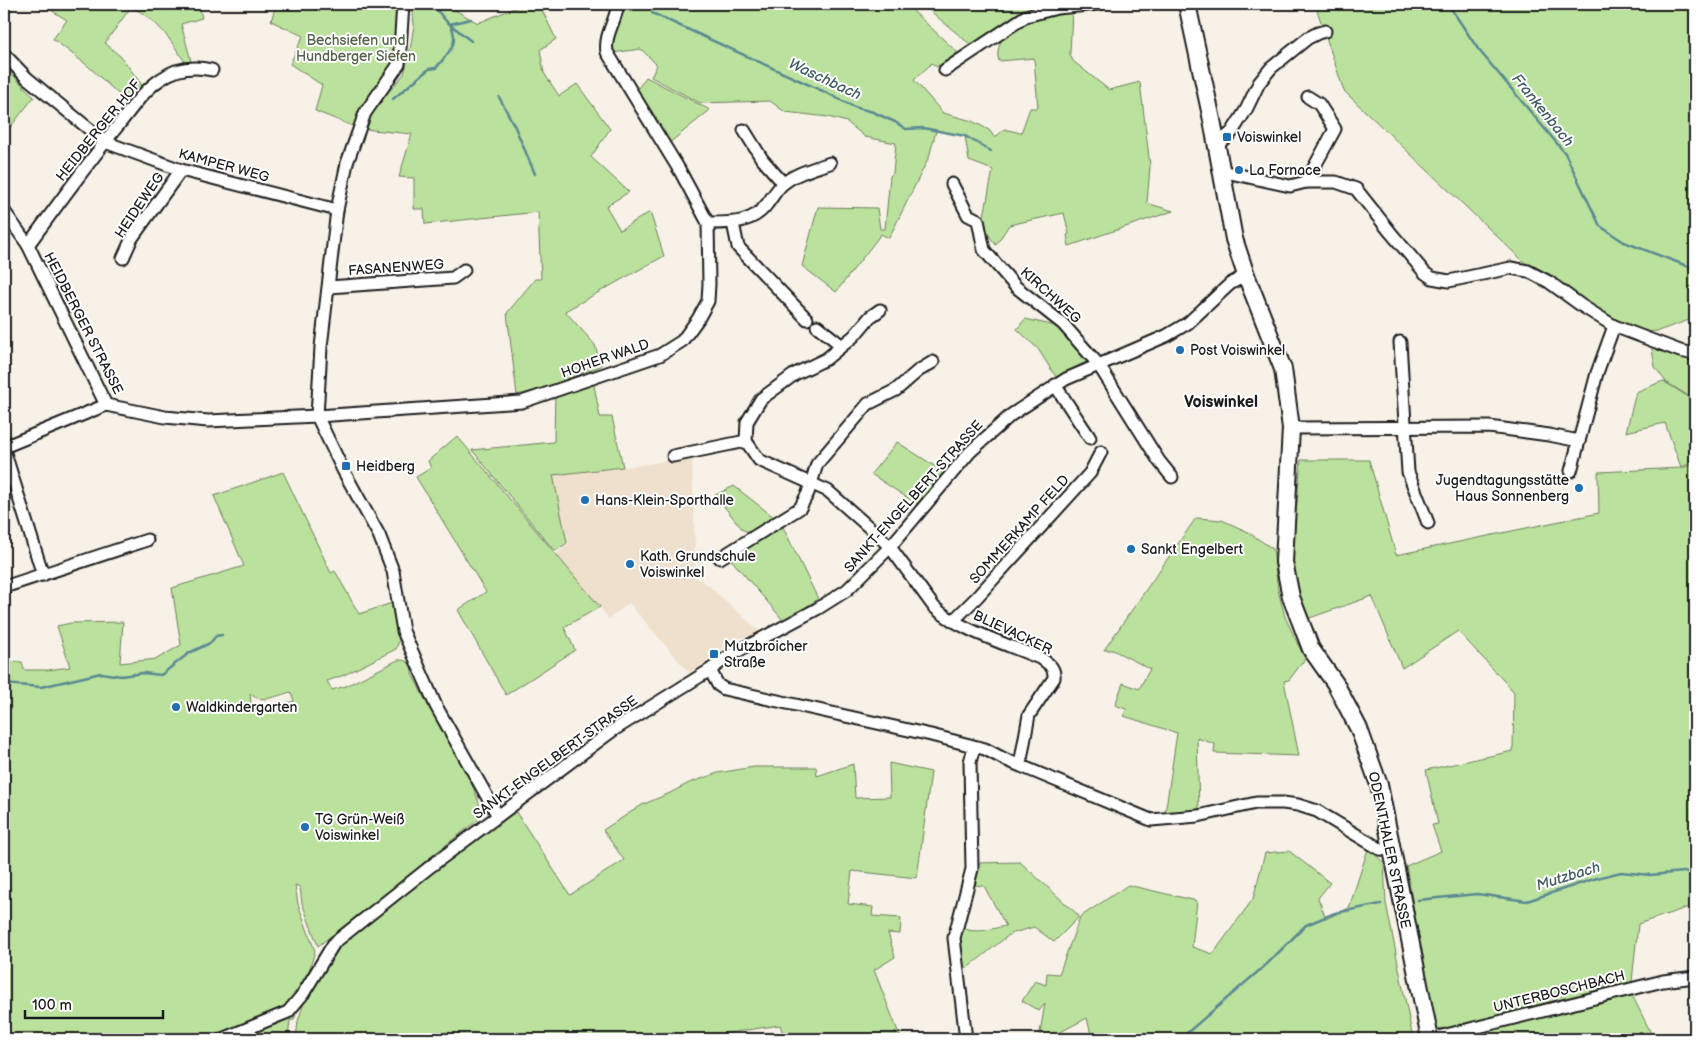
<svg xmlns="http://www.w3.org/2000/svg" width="1699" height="1043" font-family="'Balsamiq Sans',sans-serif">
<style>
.built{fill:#eee0cc}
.green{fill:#bbe29d;stroke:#6c7f5c;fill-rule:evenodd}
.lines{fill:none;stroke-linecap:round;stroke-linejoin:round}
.stream{stroke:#5a8992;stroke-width:2.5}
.minor-casing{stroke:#1c1c1c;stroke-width:15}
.secondary-casing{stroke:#1c1c1c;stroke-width:20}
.minor{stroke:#fff;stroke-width:11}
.secondary{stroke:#fff;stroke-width:16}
.poi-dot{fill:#1f6fb2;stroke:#fff;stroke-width:2}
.labels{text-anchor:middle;stroke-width:4;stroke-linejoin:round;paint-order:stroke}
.park-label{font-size:14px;fill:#546149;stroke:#fff}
.street-label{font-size:14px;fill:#1c1c1c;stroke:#fff}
.poi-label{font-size:14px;fill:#1c1c1c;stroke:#fff;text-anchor:start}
.water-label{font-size:15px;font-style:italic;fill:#405c61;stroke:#fff}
.quarter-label{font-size:16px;font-weight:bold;fill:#1c1c1c;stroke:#fff}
</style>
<rect width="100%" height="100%" fill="#f7f1e8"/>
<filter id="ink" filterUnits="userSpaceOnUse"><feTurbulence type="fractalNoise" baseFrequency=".02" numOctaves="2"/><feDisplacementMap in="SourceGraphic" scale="10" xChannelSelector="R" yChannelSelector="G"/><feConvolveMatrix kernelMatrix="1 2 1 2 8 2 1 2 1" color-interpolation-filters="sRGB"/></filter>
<g filter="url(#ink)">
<path class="built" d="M692,457l4,121 12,7 52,47 -8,4 -13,2 -30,19 -5,9 -13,9 -62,-72 -20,16 -53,-65 13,-10 -3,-2 -13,-67 74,-8z"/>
<g class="green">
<path d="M41,4h157l4,14 -21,6 10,37 -6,1c-16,-24 -27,-42 -54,-55l-26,36 16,14 21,28 -15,17 -39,-36 -35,-27 14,-19z"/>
<path d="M263,4h140l-1,45 -47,78 -40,-16 7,-26 -32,-21 13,-28 -32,-15 4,-13z"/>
<path d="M412,4h32l34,19 46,-19h23l-6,4 15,31 -16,11 4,23 15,23 18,-12 33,45 -19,28 38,35 -23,14 14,24 30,-18 14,44 -99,55 30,34 6,21 -63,24 -21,5 -10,-82 28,-34h6l-3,-67 -113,12 -1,-15h-10v-31l-15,-1 13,-43 -49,-5 8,-16 33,-39 6,-24 4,-25z"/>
<path d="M622,4h294l-4,6 47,44 -23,13 -4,-4 -18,17 29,33 29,8 17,9 6,8 9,-9 17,4 9,-25h8l-4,-50 -35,3c-5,-13 7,-33 20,-38 16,-7 36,-9 53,-14l-2,45 3,7 36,29 31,-8 10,84 -3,37 26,8 -104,35 -2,-11 2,-1 -5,-21 -55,12 -13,20 -14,-19 11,-56 -24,-9 -4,-25 -29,-5 -7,26 -40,81 -8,-4 -45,58 -34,-26 16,-59 59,1 3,21h5l5,-53 3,-3 3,-30 -31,-6 -18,-15 -19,-5 -43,-5 -15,-11 -70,2 -49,-26 6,-12 -16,-16 -29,4 -1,-17z"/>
<path d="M922,4h153l-20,3 -83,39z"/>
<path d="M1315,4h380v314l-37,13 -14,1 -28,-13 -68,-38 -24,-19 -180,-171z"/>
<path d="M4,61l2,2v5l28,29 -30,38z"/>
<path d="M646,77l64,33 -42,34 -32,-53z"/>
<path d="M1025,319l40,9 23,33 -32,16 -18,-28 -21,-20z"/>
<path d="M1651,343l44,14v43l-29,-18 -11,-15z"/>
<path d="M593,380l7,37h12l11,50 -70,8 14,68 -10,7 -4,-1 -81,-99 82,-8 1,-49z"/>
<path d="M1663,381l32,20v61l-14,5 -16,-44 -39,9 10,-40z"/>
<path d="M457,436l143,171 -36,20 11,23 -69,45 -48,-85 28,-18 -70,-115 15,-9 -3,-7z"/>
<path d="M897,442l47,30 -27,32 -46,-30z"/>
<path d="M1301,460h68l27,95 203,-42 -1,-41 84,-4 13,-4v441l-57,19 -7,67 -199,45 -8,-69 -18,-101 35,-15 -9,-26 6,-1 -12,-54 87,-19 1,-59 -56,-61 -56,37 -30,-72 -68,24 -11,-56 1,-32z"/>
<path d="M283,472l48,101 4,-2 24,43 33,-11 7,38 -3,8 -52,26 -17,6 5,9 14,-4 52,-26c10,-1 15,5 14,14l19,37 4,1c9,16 48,88 46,102 -1,4 -4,6 -7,9l-46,36 -22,19 -88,68 -16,-43 -2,-16 -5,-2 3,19 17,47 -21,69h-4l-2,19h-284v-378l18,1 2,8h24l22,-3 -13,-41 14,-3 52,-1 -3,41 37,-4 24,-14 -9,-57 72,-22 -30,-70zM291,692l3,9 -42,12 -2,-20c10,12 28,2 41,-1z"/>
<path d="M734,486l41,32 -25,14 -7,-2 -28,-35z"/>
<path d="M1196,518l26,2 24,11 27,18 5,41 7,27 20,42 -16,21 -5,1 15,75 -85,-3 1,-9 -18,-6 2,74 -34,2 12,-81 -53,-17 2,-7 -11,-4 8,-22 16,6 11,-20 -37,-19h-9z"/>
<path d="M781,523l37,76 -12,8 1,2 -24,11 -55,-64z"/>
<path d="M889,763l42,9 -14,106 -65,-7 -4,33 25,3 -1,9 29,2 -1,16 -12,-1 7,24 -21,13 27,69h-116l-5,-14 -78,12 -30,2h-376l2,-18 20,-61 196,-151 56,86 54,-35 -21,-30 39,-25 28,-12 19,-10 29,-10 36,-6h62l1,9 36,-12 2,34 35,-1z"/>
<path d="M1370,850l14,13 2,40 27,136h-321l-5,-21 -40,21h-8l6,-36 -6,8 -17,-10 13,-20 11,4 1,-12 12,1 21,-57 48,-32 69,16 -5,46 21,7 40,-55 12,-46 24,-2 41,32 -12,15 8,21 23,-11 18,-56z"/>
<path d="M1020,862l58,53v3l-24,24 -20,-15 -24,7 -40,32 -7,3 -5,-29 4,-14c9,10 32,2 44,0l-22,-40 -9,-1 1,-22z"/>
<path d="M1631,993l23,46h-202z"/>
</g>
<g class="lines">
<g class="stream">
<path d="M432,4l14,17 25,20"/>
<path d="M1448,4l30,45 87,104 35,73 24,16 71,27"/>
<path d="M652,13l175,80 27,14 19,5 22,10 11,7 17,-1 42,8 26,15"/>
<path d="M450,24l21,-5"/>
<path d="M499,97l16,30 20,47"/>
<path d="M393,99l36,-30 7,-1c12,-15 25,-25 14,-44"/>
<path d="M4,684l37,3 60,-14 20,3 22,-3 18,2 28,-22 21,-10 6,-7 6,-1"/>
<path d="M1418,900l59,-6 50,7 70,-23 24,-6 29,3 45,-4"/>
<path d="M1180,1039l88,-76 38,-38 29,-12 46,-9"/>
</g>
<defs>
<g id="minor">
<path d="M403,4l-4,60 -34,49 -18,50 -10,47 -16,137 -4,69 26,54 36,65 14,36 10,60 33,75 62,110"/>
<path d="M4,54l23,24 78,64 76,28 156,40"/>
<path d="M945,70l81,-54 31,-8 42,-4"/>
<path d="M744,130l18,29 21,24"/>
<path d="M1217,145l15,-13 14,-22 13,-27 12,-15 37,-30 10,-5 7,-2"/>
<path d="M1221,171l69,15 16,-4h30l20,7 35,44 34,40 7,5 17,3 62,-13 17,3 21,11 33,24 32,20 66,25 15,3"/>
<path d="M1306,182l29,-53 -16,-25 -11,-7"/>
<path d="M952,184l16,31 10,5 6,30 32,37 47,37 35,40 61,97 13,16"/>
<path d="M4,211l24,34 78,160"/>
<path d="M708,223c22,0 45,1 59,-19 5,-6 10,-16 17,-21 12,-10 31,-15 46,-20"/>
<path d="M733,223l5,24 69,72"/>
<path d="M28,245c30,-41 60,-82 92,-122 12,-15 24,-33 41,-44 15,-11 33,-13 51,-9"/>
<path d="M123,258l9,-20 49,-68"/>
<path d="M329,287l124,-9 11,-8"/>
<path d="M880,310l-10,7 -16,19 -28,23 -31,15 -34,25 -14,23 -1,19 13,19 69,31 52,46 10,10 44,60c25,23 76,38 108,52 7,5 13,9 12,19l-25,37 -9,50"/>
<path d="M817,326l24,19"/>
<path d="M1400,342l8,130 20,51"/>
<path d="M1055,385l35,53"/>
<path d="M106,405l59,12 43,4 109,-5 205,-14 138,-47 22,-14 16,-22 10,-18 1,-17 -1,-61 -28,-52 -73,-119c-3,-17 9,-31 11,-48"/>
<path d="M1291,428l198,-1 60,8 30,6 -8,30"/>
<path d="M1579,441l18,-68 17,-47"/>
<path d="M4,447l102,-42"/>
<path d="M4,450l39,125"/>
<path d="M673,456l73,-15"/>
<path d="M720,558l80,-50 8,-15 9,-29 51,-60 28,-14 22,-19 15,-9"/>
<path d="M4,587l143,-47"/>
<path d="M953,621l24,-24 113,-124 11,-21"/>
<path d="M710,670l8,15 6,4 207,46 54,14 19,10 147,61 47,-4 58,-13h27l15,2 19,6 63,38 12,1"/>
<path d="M222,1039l66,-27 15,-18 31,-51 97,-77 181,-135 98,-61 19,-14 88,-47 30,-19 43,-43 80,-95 41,-37 55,-36 100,-43 22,-13 42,-39 16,-9"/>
<path d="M966,1039l-12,-101 18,-69 -2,-107 4,-15"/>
<path d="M1430,1039l233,-58 32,-4"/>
</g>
<path id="secondary" d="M1187,4l25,116 22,119 12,36 37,94 8,59 -7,134 7,35 20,52 24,34 24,46 20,56 51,254"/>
</defs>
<use href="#minor" class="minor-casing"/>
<use href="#secondary" class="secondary-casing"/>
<use href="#minor" class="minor"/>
<use href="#secondary" class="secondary"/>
</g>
</g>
<g class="poi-dot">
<rect x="1222" y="132" width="10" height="10" rx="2.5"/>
<circle cx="1239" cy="170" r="5"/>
<circle cx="1180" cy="350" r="5"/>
<rect x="341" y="461" width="10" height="10" rx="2.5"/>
<circle cx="1579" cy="488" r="5"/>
<circle cx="585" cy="500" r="5"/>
<circle cx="1131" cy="549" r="5"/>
<circle cx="630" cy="564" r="5"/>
<rect x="709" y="649" width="10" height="10" rx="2.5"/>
<circle cx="176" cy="707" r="5"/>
<circle cx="305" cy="827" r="5"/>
</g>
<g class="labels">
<g class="park-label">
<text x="356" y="45">Bechsiefen und<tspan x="356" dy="16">Hundberger Siefen</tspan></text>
</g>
<g class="street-label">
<text transform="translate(98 130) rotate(-51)" y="5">HEIDBERGER HOF</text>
<text transform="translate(224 165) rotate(15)" y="5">KAMPER WEG</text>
<text transform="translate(139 205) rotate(-56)" y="5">HEIDEWEG</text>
<text transform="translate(396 267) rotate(-4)" y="5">FASANENWEG</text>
<text transform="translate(1051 295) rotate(42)" y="5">KIRCHWEG</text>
<text transform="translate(84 323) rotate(63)" y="5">HEIDBERGER STRASSE</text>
<text transform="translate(605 358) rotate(-19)" y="5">HOHER WALD</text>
<text transform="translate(913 496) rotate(-48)" y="5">SANKT-ENGELBERT-STRASSE</text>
<text transform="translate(1019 529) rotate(-48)" y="5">SOMMERKAMP FELD</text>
<text transform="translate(1013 632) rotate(25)" y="5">BLIEVACKER</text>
<text transform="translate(555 757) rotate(-36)" y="5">SANKT-ENGELBERT-STRASSE</text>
<text transform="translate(1390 850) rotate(78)" y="5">ODENTHALER STRASSE</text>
<text transform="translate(1559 991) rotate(-14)" y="5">UNTERBOSCHBACH</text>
</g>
<g class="poi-label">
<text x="1237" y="142">Voiswinkel</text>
<text x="1249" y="175">La Fornace</text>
<text x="1190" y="355">Post Voiswinkel</text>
<text x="356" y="471">Heidberg</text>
<text x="1569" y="485" text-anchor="end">Jugendtagungsstätte<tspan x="1569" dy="16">Haus Sonnenberg</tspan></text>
<text x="595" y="505">Hans-Klein-Sporthalle</text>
<text x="1141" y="554">Sankt Engelbert</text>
<text x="640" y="561">Kath. Grundschule<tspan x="640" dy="16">Voiswinkel</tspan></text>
<text x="724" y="651">Mutzbroicher<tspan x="724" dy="16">Straße</tspan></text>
<text x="186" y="712">Waldkindergarten</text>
<text x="315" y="824">TG Grün-Weiß<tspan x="315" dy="16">Voiswinkel</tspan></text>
</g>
<g class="water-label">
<text transform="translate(825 79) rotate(25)" y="5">Waschbach</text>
<text transform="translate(1543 110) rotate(51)" y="5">Frankenbach</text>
<text transform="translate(1568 876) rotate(-17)" y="5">Mutzbach</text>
</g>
<g class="quarter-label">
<text x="1221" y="407">Voiswinkel</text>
</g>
</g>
<rect width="1699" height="1043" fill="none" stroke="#fff" stroke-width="20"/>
<rect x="10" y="10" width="1679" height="1023" fill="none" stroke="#1c1c1c" stroke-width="2" filter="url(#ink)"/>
<path d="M25 1010v8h138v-8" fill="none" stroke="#1c1c1c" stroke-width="2.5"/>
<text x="32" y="1010" font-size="15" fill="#1c1c1c" stroke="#ffffff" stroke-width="4" paint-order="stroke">100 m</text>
</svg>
